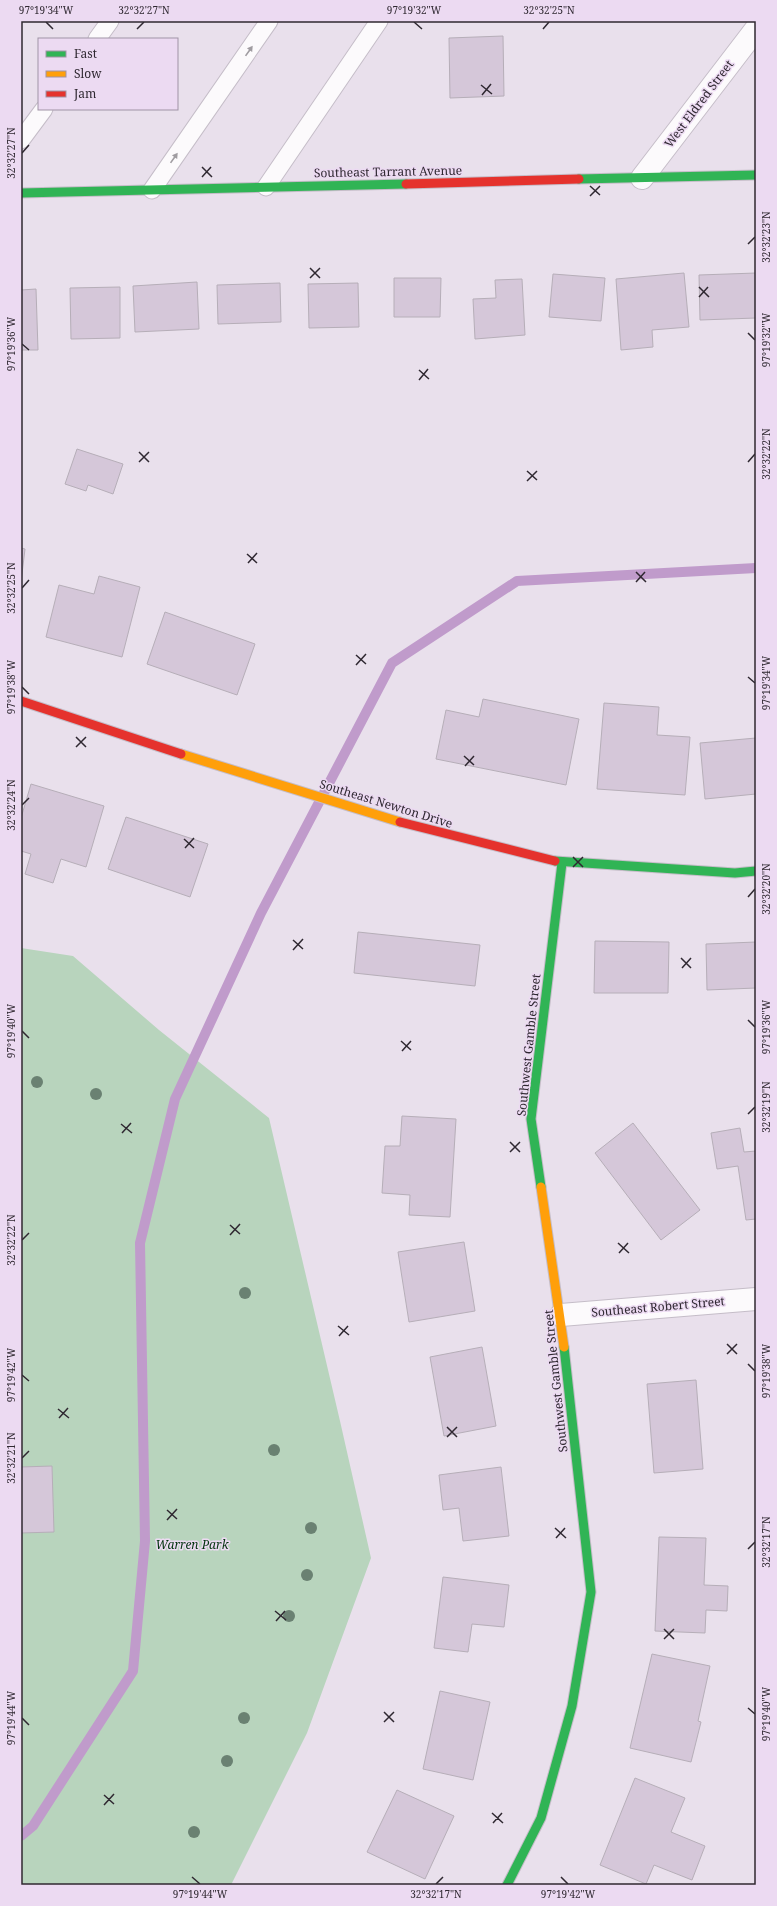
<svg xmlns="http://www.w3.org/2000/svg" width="777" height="1906" font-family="'Noto Serif',serif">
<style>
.green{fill:#b8d4bd}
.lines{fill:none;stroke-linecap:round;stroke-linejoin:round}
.stream{stroke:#c09bcb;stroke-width:10}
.building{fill:#d5c7d9;stroke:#b6aeb8}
.lane-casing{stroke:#c5bdc8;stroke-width:19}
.street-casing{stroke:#c5bdc8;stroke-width:24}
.fast-casing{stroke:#c5bdc8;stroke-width:11}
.slow-casing{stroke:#c5bdc8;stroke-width:11}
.jam-casing{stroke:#c5bdc8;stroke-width:11}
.lane{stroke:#fcfafc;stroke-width:17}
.street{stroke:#fcfafc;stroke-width:22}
.fast{stroke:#30b455;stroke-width:9}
.slow{stroke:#ff9f0a;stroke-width:9}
.jam{stroke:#e5322d;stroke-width:9}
.tree{fill:#6a8172}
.oneway{fill:#a09ca1}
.ticks{fill:none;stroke:#2f2831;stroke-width:1.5}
.labels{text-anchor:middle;stroke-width:3;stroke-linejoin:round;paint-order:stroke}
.street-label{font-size:12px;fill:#2f2831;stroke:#ecdaf2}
.park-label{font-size:12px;font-style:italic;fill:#02340e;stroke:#ecdaf2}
.neatline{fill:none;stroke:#2f2831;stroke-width:1.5}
.ticks-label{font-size:10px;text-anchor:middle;fill:#2f2831}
</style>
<rect width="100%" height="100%" fill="#e9e0ec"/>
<path class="green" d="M21,948l52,8 86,74 110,88 71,303 31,137 -64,175 -76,152h-210z"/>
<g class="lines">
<path class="stream" d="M21,1836l12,-10 100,-155 12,-130 -5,-298 35,-144 86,-186 131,-250 125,-82 239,-13"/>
</g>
<g class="building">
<path d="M503,36l1,60 -54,2 -1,-60z"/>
<path d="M684,273l5,54 -37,3 1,17 -32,3 -5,-71z"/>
<path d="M756,273v45l-56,2 -1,-45z"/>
<path d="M553,274l52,4 -4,43 -52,-4z"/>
<path d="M394,278h47l-1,39h-46z"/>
<path d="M522,279l3,56 -50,4 -2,-40 23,-1 -1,-18z"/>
<path d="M197,282l2,47 -64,3 -2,-46z"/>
<path d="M280,283l1,39 -63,2 -1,-39z"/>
<path d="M358,283l1,44 -50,1 -1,-44z"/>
<path d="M120,287v51l-49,1 -1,-51z"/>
<path d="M36,289l2,61h-17v-60z"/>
<path d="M77,449l46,15 -10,30 -25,-9 -2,6 -21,-7z"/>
<path d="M21,548l4,1 -4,33z"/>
<path d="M99,576l41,11 -18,70 -76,-20 13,-52 35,9z"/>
<path d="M165,612l90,32 -18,51 -90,-31z"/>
<path d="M483,699l96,20 -13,66 -130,-26 10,-49 33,7z"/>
<path d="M604,703l55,4 -2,28 33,2 -5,58 -88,-6z"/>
<path d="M756,738v56l-51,5 -5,-56z"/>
<path d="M31,784l73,22 -18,61 -25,-8 -8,24 -28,-9 6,-20 -10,-3v-33z"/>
<path d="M126,817l82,27 -18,53 -82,-28z"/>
<path d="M358,932l122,13 -5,41 -121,-13z"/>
<path d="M595,941l74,1 -1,51h-74z"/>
<path d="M756,942v46l-49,2 -1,-46z"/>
<path d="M402,1116l54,3 -6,98 -41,-2 1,-20 -28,-2 3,-47h15z"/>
<path d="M633,1123l67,87 -39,30 -66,-87z"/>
<path d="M740,1128l4,24 12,-1v68l-10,1 -8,-54 -21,3 -6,-36z"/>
<path d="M464,1242l11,69 -66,11 -11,-70z"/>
<path d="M482,1347l14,79 -52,10 -14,-79z"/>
<path d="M696,1380l7,89 -49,4 -7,-89z"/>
<path d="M52,1466l2,66 -33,1v-66z"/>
<path d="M501,1467l8,69 -46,5 -4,-33 -16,2 -4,-35z"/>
<path d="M659,1537l47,1 -2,47 24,1 -1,25 -21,-1 -1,23 -50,-2z"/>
<path d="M443,1577l66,8 -5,42 -32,-3 -4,28 -34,-4z"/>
<path d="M652,1654l58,12 -12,55 3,1 -10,40 -61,-14z"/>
<path d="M440,1691l50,11 -17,78 -50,-11z"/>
<path d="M635,1778l50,20 -14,34 34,14 -13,34 -38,-15 -8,19 -46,-19z"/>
<path d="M397,1790l57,26 -29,63 -58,-27z"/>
</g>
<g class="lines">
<defs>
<g id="lane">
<path d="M97,39l13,-18"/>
<path d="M21,140l23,-31"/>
<path d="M266,187l113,-166"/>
<path d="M152,190l117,-169"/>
</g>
<g id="street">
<path d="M642,178l114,-149"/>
<path d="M561,1315l195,-16"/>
</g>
<g id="fast">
<path d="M579,179l177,-4"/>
<path d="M21,193l385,-9"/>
<path d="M555,861l180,12 21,-2"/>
<path d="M541,1187l-10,-68 31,-256"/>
<path d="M507,1885l34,-67 31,-112 19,-114 -27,-245"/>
</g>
<g id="slow">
<path d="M181,754l219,68"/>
<path d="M541,1187l23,160"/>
</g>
<g id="jam">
<path d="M406,184l173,-5"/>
<path d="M21,701l160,53"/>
<path d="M400,822l155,39"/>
</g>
</defs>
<use href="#lane" class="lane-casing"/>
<use href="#street" class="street-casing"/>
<use href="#fast" class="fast-casing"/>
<use href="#slow" class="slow-casing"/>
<use href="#jam" class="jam-casing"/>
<use href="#lane" class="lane"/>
<use href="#street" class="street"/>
<use href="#fast" class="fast"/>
<use href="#slow" class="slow"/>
<use href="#jam" class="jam"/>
</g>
<g class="tree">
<circle cx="37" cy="1082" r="6"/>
<circle cx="96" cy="1094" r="6"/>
<circle cx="245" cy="1293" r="6"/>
<circle cx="274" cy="1450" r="6"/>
<circle cx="311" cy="1528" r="6"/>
<circle cx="307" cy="1575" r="6"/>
<circle cx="289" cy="1616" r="6"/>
<circle cx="244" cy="1718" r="6"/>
<circle cx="227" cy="1761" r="6"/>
<circle cx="194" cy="1832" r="6"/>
</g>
<defs><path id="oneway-solid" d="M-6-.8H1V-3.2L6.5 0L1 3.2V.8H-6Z"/></defs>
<g class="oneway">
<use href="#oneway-solid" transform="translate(249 51) rotate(-55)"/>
<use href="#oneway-solid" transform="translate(174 158) rotate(-55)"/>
</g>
<path class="ticks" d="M46,22l7,7M414,22l8,7M137,29l7,-7M543,29l6,-7M481,85l11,9M482,95l9,-11M22,153l7,-8M202,167l10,10M202,177l9,-10M590,186l10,9M590,196l10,-10M748,244l7,-7M310,268l10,10M310,278l10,-10M699,287l10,10M699,297l9,-10M748,333l7,7M22,344l7,6M419,370l10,9M419,380l9,-11M139,452l10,10M139,462l10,-10M748,462l7,-8M527,471l10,9M527,481l10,-10M247,554l10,9M248,563l9,-10M636,572l10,10M636,582l9,-10M22,588l7,-8M356,655l10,9M356,665l10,-11M748,677l7,6M22,687l7,7M76,737l10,10M76,747l10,-10M464,756l10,9M465,766l9,-10M22,805l7,-7M184,839l10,9M185,848l9,-10M573,857l10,10M573,867l10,-10M748,897l7,-8M293,940l10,9M293,950l10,-11M681,958l10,10M682,968l9,-10M748,1020l7,7M22,1031l7,7M401,1041l10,9M402,1051l9,-10M748,1114l7,-7M121,1124l11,9M122,1133l9,-10M510,1142l10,10M510,1152l10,-10M230,1225l10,9M230,1235l10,-11M22,1240l7,-7M618,1243l11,10M619,1253l9,-10M338,1326l11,9M339,1336l9,-10M727,1344l10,10M727,1354l10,-10M748,1364l7,7M22,1375l7,6M58,1409l11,9M59,1418l9,-10M447,1427l10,10M447,1437l10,-10M22,1458l7,-7M167,1510l10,9M167,1520l10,-11M555,1528l11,10M556,1538l9,-10M748,1549l7,-7M275,1611l11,9M276,1621l9,-10M664,1629l10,10M664,1639l10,-10M748,1708l7,6M384,1712l10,10M22,1718l7,7M384,1722l10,-10M104,1795l10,9M104,1805l10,-11M492,1813l11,10M493,1823l9,-10M192,1877l8,7M561,1877l7,7M436,1884l7,-7"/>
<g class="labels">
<g class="street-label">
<text transform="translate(699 104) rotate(-53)" y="4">West Eldred Street</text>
<text transform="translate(388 172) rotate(-1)" y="4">Southeast Tarrant Avenue</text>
<text transform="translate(386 804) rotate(17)" y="4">Southeast Newton Drive</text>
<text transform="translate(529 1045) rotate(-84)" y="4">Southwest Gamble Street</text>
<text transform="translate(658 1307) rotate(-5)" y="4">Southeast Robert Street</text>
<text transform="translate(556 1381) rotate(-96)" y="4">Southwest Gamble Street</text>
</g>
<g class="park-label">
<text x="192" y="1549">Warren Park</text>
</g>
</g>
<rect width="777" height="1906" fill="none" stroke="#ecdaf2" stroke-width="44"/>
<rect x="38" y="38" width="140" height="72" fill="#ecdaf2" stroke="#a093a5"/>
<rect x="46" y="51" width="20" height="6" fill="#30b455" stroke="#a093a5"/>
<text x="74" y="58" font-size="12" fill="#2f2831">Fast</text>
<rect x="46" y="71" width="20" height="6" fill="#ff9f0a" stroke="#a093a5"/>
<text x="74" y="78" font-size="12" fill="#2f2831">Slow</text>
<rect x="46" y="91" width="20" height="6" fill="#e5322d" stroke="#a093a5"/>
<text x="74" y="98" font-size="12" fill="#2f2831">Jam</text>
<rect x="22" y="22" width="733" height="1862" class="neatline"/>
<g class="ticks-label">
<text x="46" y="14">97°19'34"W</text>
<text x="144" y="14">32°32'27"N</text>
<text x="414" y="14">97°19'32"W</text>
<text x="549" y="14">32°32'25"N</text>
<text transform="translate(11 153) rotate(-90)" y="4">32°32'27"N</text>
<text transform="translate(766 237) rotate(-90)" y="4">32°32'23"N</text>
<text transform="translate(766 340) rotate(-90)" y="4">97°19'32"W</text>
<text transform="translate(11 344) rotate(-90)" y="4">97°19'36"W</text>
<text transform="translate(766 454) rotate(-90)" y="4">32°32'22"N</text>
<text transform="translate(11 588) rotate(-90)" y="4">32°32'25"N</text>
<text transform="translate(766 683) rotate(-90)" y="4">97°19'34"W</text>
<text transform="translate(11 687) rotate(-90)" y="4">97°19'38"W</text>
<text transform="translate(11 805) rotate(-90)" y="4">32°32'24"N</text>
<text transform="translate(766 889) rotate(-90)" y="4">32°32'20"N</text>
<text transform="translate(766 1027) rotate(-90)" y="4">97°19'36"W</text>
<text transform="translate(11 1031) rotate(-90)" y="4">97°19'40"W</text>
<text transform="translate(766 1107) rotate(-90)" y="4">32°32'19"N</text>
<text transform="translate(11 1240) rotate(-90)" y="4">32°32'22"N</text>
<text transform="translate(766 1371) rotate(-90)" y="4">97°19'38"W</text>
<text transform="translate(11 1375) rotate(-90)" y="4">97°19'42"W</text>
<text transform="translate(11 1458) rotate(-90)" y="4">32°32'21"N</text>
<text transform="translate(766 1542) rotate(-90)" y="4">32°32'17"N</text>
<text transform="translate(766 1714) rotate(-90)" y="4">97°19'40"W</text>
<text transform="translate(11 1718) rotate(-90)" y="4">97°19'44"W</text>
<text x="200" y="1898">97°19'44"W</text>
<text x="436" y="1898">32°32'17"N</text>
<text x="568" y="1898">97°19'42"W</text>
</g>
</svg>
